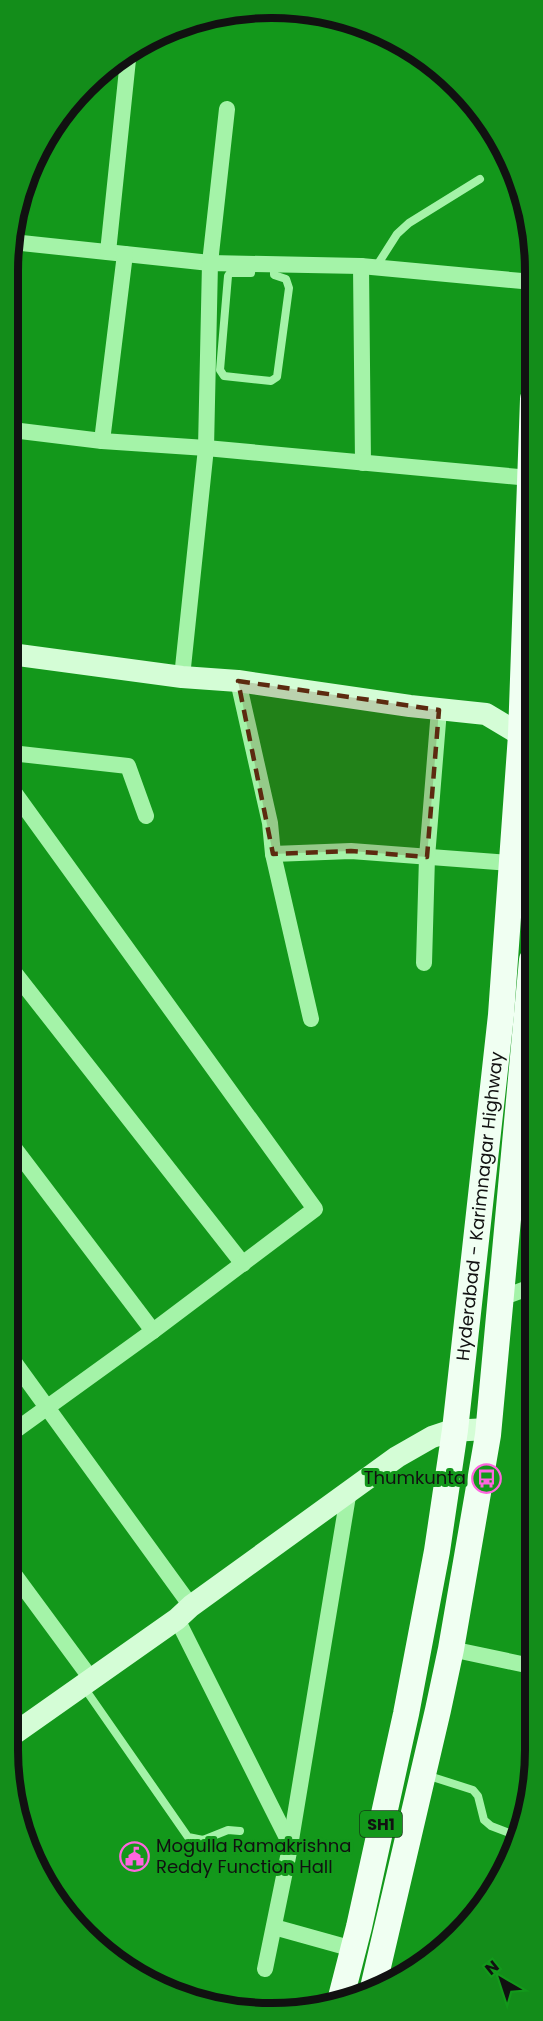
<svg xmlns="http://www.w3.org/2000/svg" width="543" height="2021" font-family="Poppins,sans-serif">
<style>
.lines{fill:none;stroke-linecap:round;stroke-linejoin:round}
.lane{stroke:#a4f3a8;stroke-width:8}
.street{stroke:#a4f3a8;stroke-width:16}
.secondary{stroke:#d4fdd6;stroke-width:22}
.primary{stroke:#f0fff2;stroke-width:26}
.marked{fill:#5c2a0f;fill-opacity:0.2;stroke:#5c2a0f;stroke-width:4.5;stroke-dasharray:12 8;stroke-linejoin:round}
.labels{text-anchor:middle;stroke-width:6;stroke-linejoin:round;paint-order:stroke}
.shield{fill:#13981b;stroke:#123a14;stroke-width:1.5}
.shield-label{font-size:16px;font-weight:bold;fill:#111}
.street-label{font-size:18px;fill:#111;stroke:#13981b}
.poi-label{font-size:18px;fill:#111;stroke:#13981b;text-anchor:end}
.rim{fill:none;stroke:#111;stroke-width:8}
</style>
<rect width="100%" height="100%" fill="#13981b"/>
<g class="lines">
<g class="lane">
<path d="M252,264l-1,9h-21l-2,3 -8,94 4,6 47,5 6,-4 12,-89 -3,-9 -12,-4v-11"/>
<path d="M376,267l21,-33 12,-11 71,-44"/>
<path d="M83,1686l105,151 15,3 25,-10 12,1"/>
<path d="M426,1775l47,15 5,6 6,24 7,6 26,10"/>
</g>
<g class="street">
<path d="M12,242l198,21 17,-154"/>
<path d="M108,252l21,-202"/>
<path d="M361,266l2,197"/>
<path d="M12,430l90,11 104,7 324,30"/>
<path d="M102,441l23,-187"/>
<path d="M182,677l24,-229 4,-185 151,3 172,16"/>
<path d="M238,681l32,142 3,31 78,-3 160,12"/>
<path d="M11,753l117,13 18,50"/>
<path d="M273,854l38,165"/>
<path d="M424,963l3,-106 12,-147"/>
<path d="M10,967l233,297"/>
<path d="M9,1141l144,190"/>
<path d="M501,1298l30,-11"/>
<path d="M9,1355l182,251"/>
<path d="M9,1435l144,-104 162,-122 -304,-421"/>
<path d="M8,1566l84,114"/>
<path d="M177,1619l113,225"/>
<path d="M451,1649l80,17"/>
<path d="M274,1927l79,22"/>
<path d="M265,1969l24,-117 60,-362"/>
</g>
<g class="secondary">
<path d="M11,654l171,23 56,4 172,25 76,8 35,21 11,1"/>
<path d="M8,1738l169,-119 14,-13 206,-149 35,-20 18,-6 38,-2"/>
</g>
<g class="primary">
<path d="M373,1988l65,-278 13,-61 37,-214 44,-475"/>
<path id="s1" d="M339,2005l20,-78 47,-213 31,-163 18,-121 46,-415 20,-280 12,-336"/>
</g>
</g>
<path class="marked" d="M238,681l201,29 -12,147 -76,-6 -78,3z"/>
<defs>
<symbol id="bus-ring" viewBox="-11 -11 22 22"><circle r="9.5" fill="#13981b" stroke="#ff66df" stroke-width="1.5"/><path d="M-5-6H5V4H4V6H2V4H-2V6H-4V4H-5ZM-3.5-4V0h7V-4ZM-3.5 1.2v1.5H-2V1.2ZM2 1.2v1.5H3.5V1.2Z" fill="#ff66df"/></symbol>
<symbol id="civic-ring" viewBox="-11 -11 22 22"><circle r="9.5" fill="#13981b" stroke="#ff66df" stroke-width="1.5"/><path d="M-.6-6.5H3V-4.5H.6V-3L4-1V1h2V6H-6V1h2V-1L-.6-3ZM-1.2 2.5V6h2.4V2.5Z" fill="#ff66df"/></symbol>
</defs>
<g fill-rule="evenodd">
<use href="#bus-ring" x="470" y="1462" width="33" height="33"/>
<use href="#civic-ring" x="118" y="1840" width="33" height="33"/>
</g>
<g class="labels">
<rect class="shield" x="360" y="1811" width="42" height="26" rx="4.5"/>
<g class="shield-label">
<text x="381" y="1830">SH1</text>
</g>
<g class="street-label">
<text dy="6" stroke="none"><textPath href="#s1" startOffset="812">Hyderabad - Karimnagar Highway</textPath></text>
</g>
<g class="poi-label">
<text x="466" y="1484">Thumkunta</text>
<text x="156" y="1852" text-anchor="start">Mogulla Ramakrishna<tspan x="156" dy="21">Reddy Function Hall</tspan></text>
</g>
</g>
<path d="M0 0H543V2021H0ZM271 18H272A253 253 0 0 1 525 271V1750A253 253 0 0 1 272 2003H271A253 253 0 0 1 18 1750V271A253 253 0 0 1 271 18Z" fill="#138d1a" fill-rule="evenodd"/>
<path class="rim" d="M271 18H272A253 253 0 0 1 525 271V1750A253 253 0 0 1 272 2003H271A253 253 0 0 1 18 1750V271A253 253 0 0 1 271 18Z"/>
<g transform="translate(501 1979) rotate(321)" stroke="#13981b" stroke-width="4.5" paint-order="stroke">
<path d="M0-4.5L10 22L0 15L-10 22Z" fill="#111111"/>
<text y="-9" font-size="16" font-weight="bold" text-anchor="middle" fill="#111111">N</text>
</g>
</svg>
